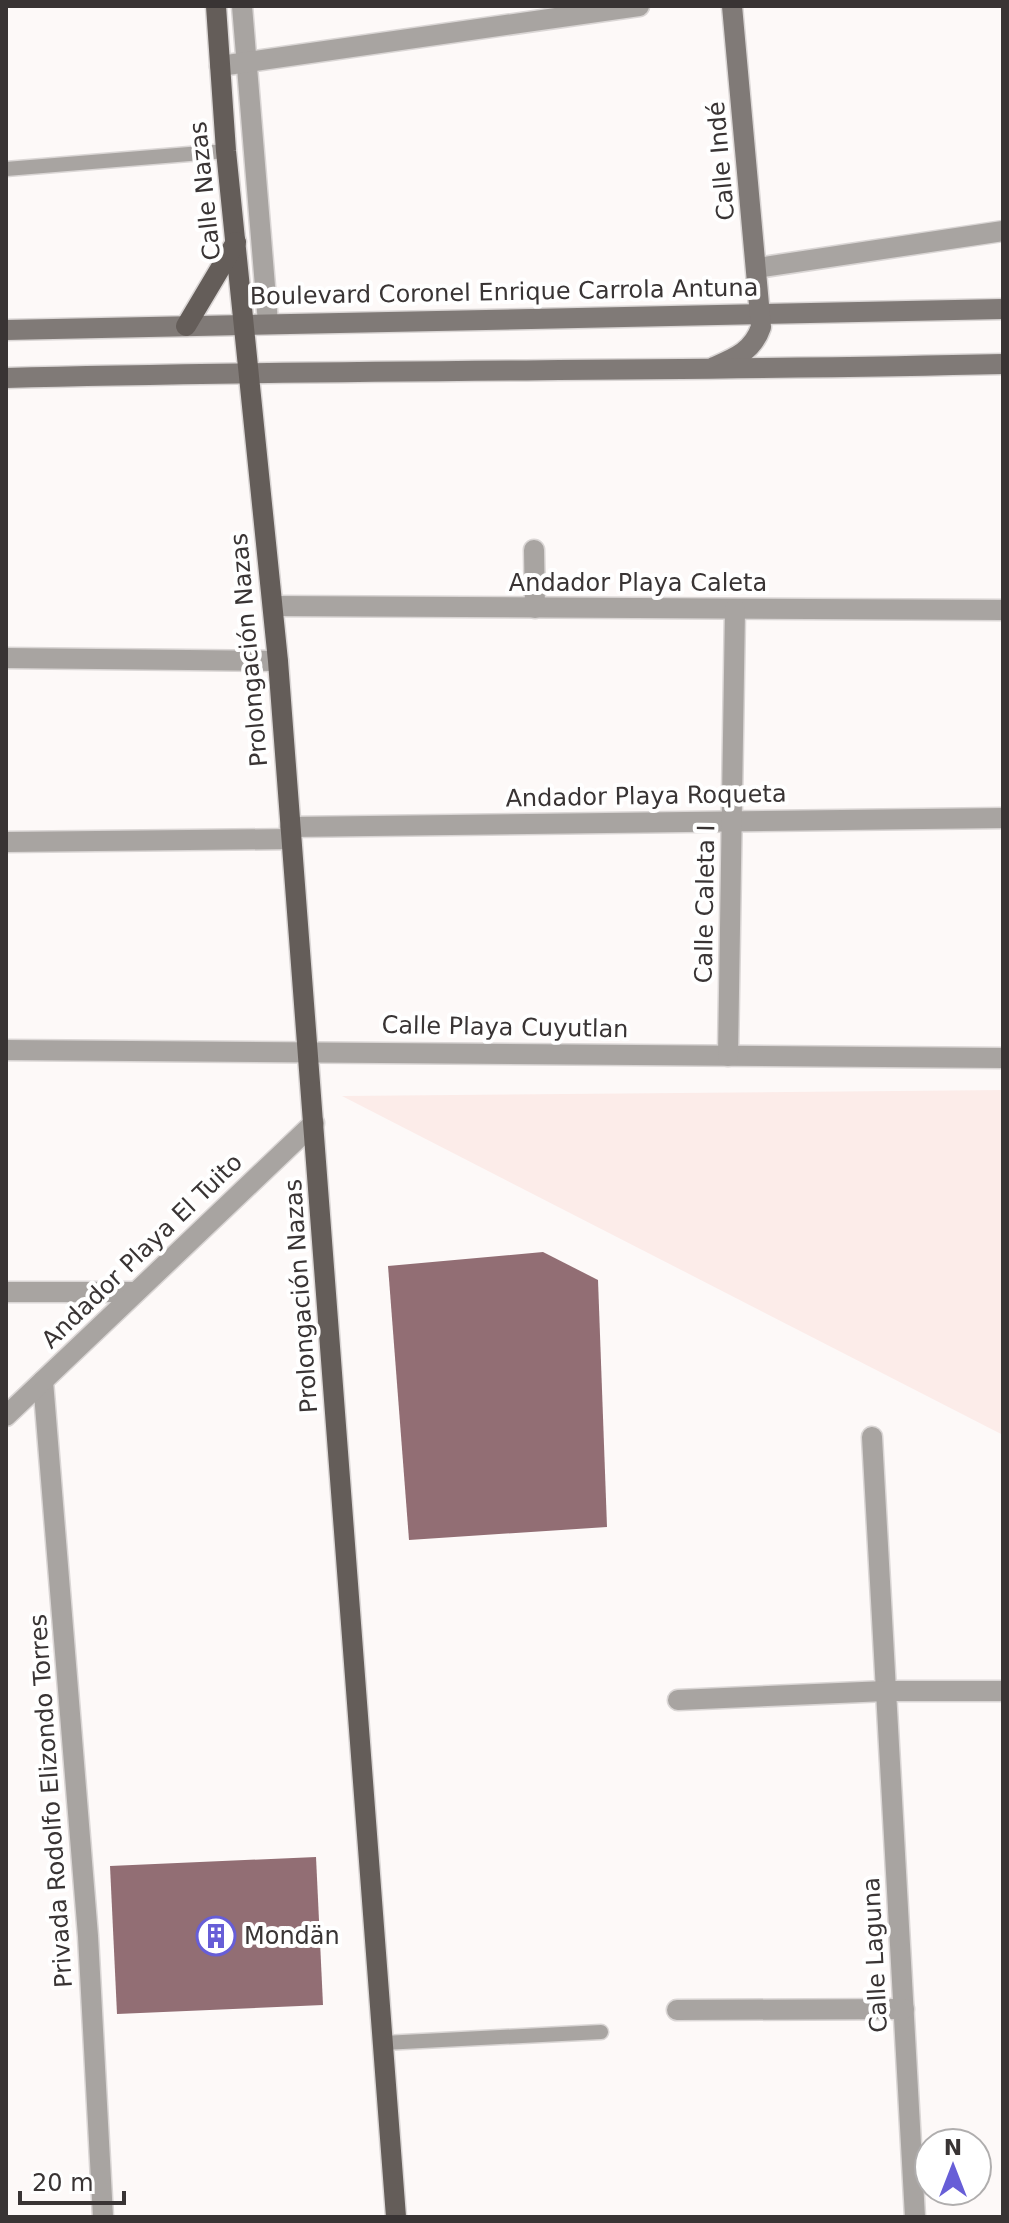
<svg xmlns="http://www.w3.org/2000/svg" width="1009" height="2223" font-family="'DejaVu Sans',sans-serif">
<style>
.built{fill:#fcece9}
.building{fill:#926e74}
.lines{fill:none;stroke-linecap:round;stroke-linejoin:round}
.lane-casing{stroke:#dad6d5;stroke-width:17}
.street-casing{stroke:#dad6d5;stroke-width:23}
.secondary-casing{stroke:#dad6d5;stroke-width:23}
.primary-casing{stroke:#dad6d5;stroke-width:23}
.lane{stroke:#a8a4a1;stroke-width:14}
.street{stroke:#a8a4a1;stroke-width:20}
.secondary{stroke:#807a77;stroke-width:20}
.primary{stroke:#645d59;stroke-width:20}
.labels{text-anchor:middle;stroke-width:8;stroke-linejoin:round;paint-order:stroke}
.street-label{font-size:24px;fill:#393434;stroke:#fff}
.poi-label{font-size:24px;fill:#393434;stroke:#fff;text-anchor:start}
</style>
<rect width="100%" height="100%" fill="#fdf9f8"/>
<path class="built" d="M1003,1090v345l-661,-339z"/>
<g class="building">
<path d="M543,1252l55,28 9,247 -198,13 -21,-274z"/>
<path d="M316,1857l7,148 -206,9 -7,-148z"/>
</g>
<g class="lines">
<defs>
<g id="lane">
<path d="M6,169l220,-18"/>
<path d="M383,2043l218,-11"/>
</g>
<g id="street">
<path d="M242,6l26,317"/>
<path d="M220,66l419,-60"/>
<path d="M757,268l246,-37"/>
<path d="M534,550l1,58"/>
<path d="M273,606l730,4"/>
<path d="M6,658l272,3"/>
<path d="M290,827l713,-9"/>
<path d="M6,842l285,-3"/>
<path d="M6,1050l997,8"/>
<path d="M728,1056l7,-447"/>
<path d="M6,1292h128"/>
<path d="M43,1381l45,555 15,281"/>
<path d="M6,1416l308,-293"/>
<path d="M872,1437l43,780"/>
<path d="M678,1700l208,-9h117"/>
<path d="M677,2010l227,-1"/>
</g>
<g id="secondary">
<path d="M6,330l997,-21"/>
<path d="M714,367c21,-9 39,-16 47,-40l-29,-321"/>
<path d="M6,378c332,-9 665,-6 997,-14"/>
</g>
<g id="primary">
<path d="M216,6l10,145 52,510 118,1556"/>
<path d="M186,326l50,-84"/>
</g>
</defs>
<use href="#lane" class="lane-casing"/>
<use href="#street" class="street-casing"/>
<use href="#secondary" class="secondary-casing"/>
<use href="#primary" class="primary-casing"/>
<use href="#lane" class="lane"/>
<use href="#street" class="street"/>
<use href="#secondary" class="secondary"/>
<use href="#primary" class="primary"/>
</g>
<defs>
<symbol id="building-ring" viewBox="-11 -11 22 22"><circle r="9.5" fill="#fff" stroke="#675ed7" stroke-width="1.5"/><path d="M-4-6H4V6H1V3H-1V6H-4ZM-2.5-4.3h1.7v1.8h-1.7ZM.8-4.3h1.7v1.8H.8ZM-2.5-1h1.7V.8h-1.7ZM.8-1h1.7V.8H.8Z" fill="#675ed7"/></symbol>
</defs>
<g fill-rule="evenodd">
<use href="#building-ring" x="194" y="1914" width="44" height="44"/>
</g>
<g class="labels">
<g class="street-label">
<text transform="translate(721 161) rotate(-95)" y="8">Calle Indé</text>
<text transform="translate(205 191) rotate(-96)" y="8">Calle Nazas</text>
<text transform="translate(504 292) rotate(-1)" y="8">Boulevard Coronel Enrique Carrola Antuna</text>
<text x="638" y="591">Andador Playa Caleta</text>
<text transform="translate(249 650) rotate(-95)" y="8">Prolongación Nazas</text>
<text transform="translate(646 796) rotate(-1)" y="8">Andador Playa Roqueta</text>
<text transform="translate(705 904) rotate(-89)" y="8">Calle Caleta I</text>
<text transform="translate(505 1027) rotate(1)" y="8">Calle Playa Cuyutlan</text>
<text transform="translate(142 1251) rotate(-44)" y="8">Andador Playa El Tuito</text>
<text transform="translate(301 1296) rotate(-94)" y="8">Prolongación Nazas</text>
<text transform="translate(51 1801) rotate(-94)" y="8">Privada Rodolfo Elizondo Torres</text>
<text transform="translate(875 1955) rotate(-93)" y="8">Calle Laguna</text>
</g>
<g class="poi-label">
<text x="244" y="1944">Mondän</text>
</g>
</g>
<rect width="1009" height="2223" fill="none" stroke="#393434" stroke-width="16"/>
<g transform="translate(953 2167)"><circle r="38" fill="#ffffff" stroke="#b0aeae" stroke-width="2"/>
<path d="M0-6L14 30L0 20L-14 30Z" fill="#675ed7"/>
<text y="-12" font-size="22" font-weight="bold" text-anchor="middle" fill="#393434">N</text>
</g>
<path d="M20 2191v12h104v-12" fill="none" stroke="#393434" stroke-width="4"/>
<text x="32" y="2191" font-size="24" fill="#393434" stroke="#ffffff" stroke-width="6" paint-order="stroke">20 m</text>
</svg>
